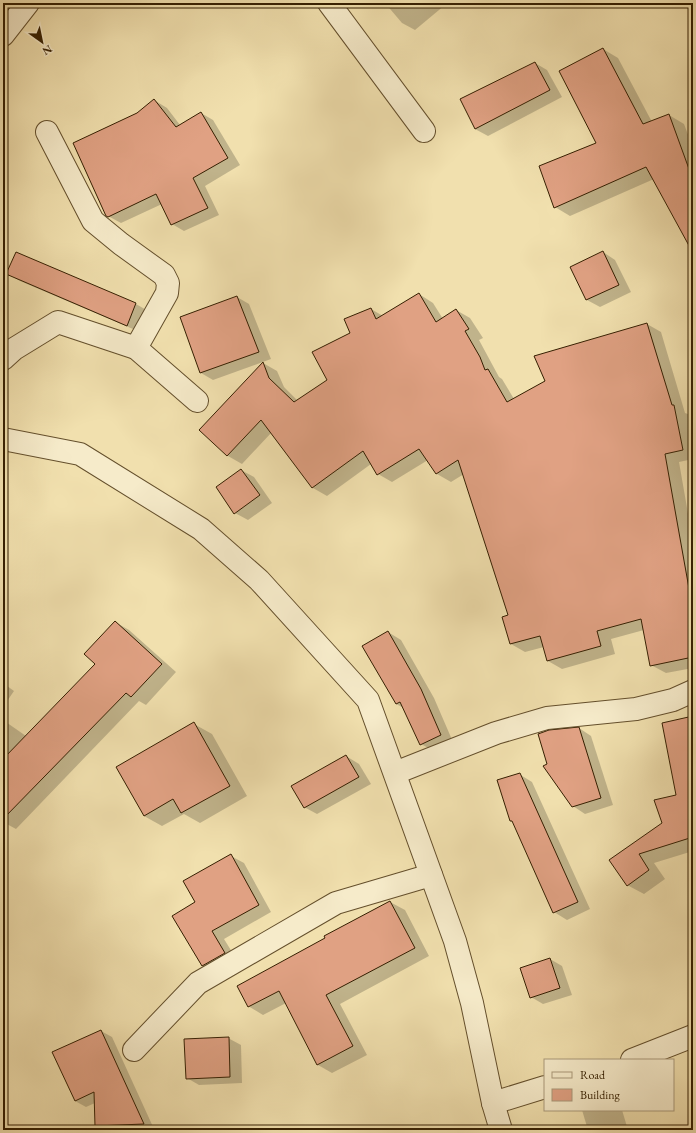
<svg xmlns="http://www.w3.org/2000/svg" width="696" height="1133" font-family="'EB Garamond',serif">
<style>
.shadow{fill:#0003}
.building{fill:#e0a183;stroke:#351f01}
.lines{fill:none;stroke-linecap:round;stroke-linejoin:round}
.minor-casing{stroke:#644f2c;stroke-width:24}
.minor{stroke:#f6ebca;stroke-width:22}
</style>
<rect width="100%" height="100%" fill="#f1e0ae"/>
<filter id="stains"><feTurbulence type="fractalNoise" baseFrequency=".005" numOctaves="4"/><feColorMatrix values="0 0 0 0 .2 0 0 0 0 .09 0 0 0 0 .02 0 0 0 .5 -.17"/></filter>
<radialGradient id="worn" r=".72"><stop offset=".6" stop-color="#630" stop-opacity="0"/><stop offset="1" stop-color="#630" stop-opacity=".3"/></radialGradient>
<g class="shadow">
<path d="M385,3h58l2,2 -30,25 -13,-7z"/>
<path d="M3,11l18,14 -18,22z"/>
<path d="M603,49l15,9 34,64 17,-7 15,9 9,24v103l-39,-72 -84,37 -15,-9 42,-63z"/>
<path d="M535,63l12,7 15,27 -74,39 -13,-7z"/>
<path d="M154,100l13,8 13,17 21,-12 12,7 27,45 -35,21 14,29 -35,16 -12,-7 -10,-20 -41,19 -13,-7 30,-103z"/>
<path d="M603,252l12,8 16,32 -31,15 -13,-7 -16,-33z"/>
<path d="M16,254l120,50 12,7 -8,21 -120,-51 -13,-7z"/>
<path d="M419,294l14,9 10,16 13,-9 14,8 13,20 -4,2 20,37 3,2 12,20 133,-75 14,8 24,81 3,1 5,25v20l-14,3 14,80v126l-27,5 -15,-8 -7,-35 -33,9 4,15 -53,15 -14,-8 -4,-14 -19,5 -14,-8 -2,-28 -45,-142 -13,8 -14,-8 -9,-14 -36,22 -14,-8 -7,-10 -44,32 -14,-8 -41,-56 -30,32 -14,-8 -28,-26 63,-67 14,8 7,16 14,14 30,-21 23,-47 20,-24 12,7z"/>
<path d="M237,297l12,7 22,55 -58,21 -12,-7z"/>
<path d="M241,470l13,7 18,26 -24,17 -13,-7z"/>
<path d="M115,622l14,8 47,42 -30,33 -7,-4 -123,128 -13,-7v-102l23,16 70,-72z"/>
<path d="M388,632l13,8 33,58 19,44 -19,9 -13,-7 -17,-36 -8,-4z"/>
<path d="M3,683l11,8 -11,16z"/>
<path d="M693,717v134l-39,12 11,16 -21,15 -17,-9 -16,-24 52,-37 14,-28z"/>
<path d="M194,724l18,10 35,62 -47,27 -16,-9 -22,12 -18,-10z"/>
<path d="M579,728l12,8 22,69 -28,9 -12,-8 -24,-41z"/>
<path d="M346,756l13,8 12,20 -54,30 -13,-7z"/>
<path d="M519,774l13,8 58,127 -23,11 -13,-8 -40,-90 -3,-1z"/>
<path d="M231,856l13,7 27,49 -47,27 13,21 -22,13 -12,-7 -7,-63z"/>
<path d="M390,902l15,8 24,46 -89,48 27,51 -35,18 -14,-8 -32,-62 -23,12 -15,-9z"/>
<path d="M550,959l12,7 10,29 -29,9 -12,-7z"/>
<path d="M101,1031l11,6 42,92 -50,1 -8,-5 -1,-22 -9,4 -11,-6z"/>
<path d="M228,1038l13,7 1,38 -43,2 -12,-7z"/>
<path d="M582,1110h40l6,20h-40z"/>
</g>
<g class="building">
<path d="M603,48l40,76 26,-10 24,66v73l-47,-86 -92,41 -15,-42 57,-23 -37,-72z"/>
<path d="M535,62l15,28 -75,39 -15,-30z"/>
<path d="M154,99l22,28 25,-15 27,46 -35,20 15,30 -37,17 -15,-31 -48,23 -2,-1 -33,-73 64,-30z"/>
<path d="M603,251l16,34 -33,15 -16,-33z"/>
<path d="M16,252l120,51 -9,23 -121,-52z"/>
<path d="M419,293l17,29 20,-13 13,20 -4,2 15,26 5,13 3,-1 19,33 38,-21 -11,-25 113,-33 25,82h2l9,45 -18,4 28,157v46l-43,9 -9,-47 -44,12 4,15 -54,15 -7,-25 -30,8 -8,-27 6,-2 -50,-155 -22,14 -17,-25 -42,26 -14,-24 -51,37 -51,-68 -34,36 -28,-26 64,-68 6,16 25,24 33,-22 -15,-28 38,-19 -6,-14 27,-11 5,11z"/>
<path d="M237,296l22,56 -59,21 -20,-56z"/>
<path d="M241,469l19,26 -26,19 -18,-27z"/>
<path d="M115,621l47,43 -31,33 -5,-4 -123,126v-60l92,-95 -11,-10z"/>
<path d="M388,631l33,58 20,46 -21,10 -20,-43 -4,2 -34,-58z"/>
<path d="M693,716v121l-54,17 10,16 -22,16 -18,-26 53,-37 -8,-23 22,-5 -14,-72z"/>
<path d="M194,722l36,64 -49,27 -8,-14 -29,17 -28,-49z"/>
<path d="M579,727l22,71 -29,9 -29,-41 4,-2 -9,-30 11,-4z"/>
<path d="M346,755l13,22 -55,31 -13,-22z"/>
<path d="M520,773l58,129 -25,11 -41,-92h-2l-13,-41z"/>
<path d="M231,854l28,51 -47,26 13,22 -23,13 -30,-50 23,-14 -12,-21z"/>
<path d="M390,901l25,47 -89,47 27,51 -36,19 -38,-74 -31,16 -11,-21 88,-48 -1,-2z"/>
<path d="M550,958l10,30 -30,10 -10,-30z"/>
<path d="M101,1030l43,94 -49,2 -1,-34 -19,9 -23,-49z"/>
<path d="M229,1037l1,40 -44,2 -2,-40z"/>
</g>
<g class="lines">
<defs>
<g id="minor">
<path d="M329,3l95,128"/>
<path d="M3,35l25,-32"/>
<path d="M47,132l46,89 28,23 43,31 4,8 -1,10 -31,55"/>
<path d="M3,359l11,-10 44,-27 78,26 61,53"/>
<path d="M3,439l77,15 121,75 58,51 109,120 87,241 17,62 21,100 8,27"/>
<path d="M395,773l101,-40 51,-15 89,-9 37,-9 20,-9"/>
<path d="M134,1050l64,-67 138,-80 95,-28"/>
<path d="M632,1060l61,-24"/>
<path d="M493,1103l52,-16"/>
</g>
</defs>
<use href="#minor" class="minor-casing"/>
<use href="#minor" class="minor"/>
</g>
<rect width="696" height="1133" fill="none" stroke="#f1e0ae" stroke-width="16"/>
<rect x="4" y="4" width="688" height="1125" fill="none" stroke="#351f01" stroke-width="2"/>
<rect x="8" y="8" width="680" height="1117" fill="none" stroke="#351f01"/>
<rect x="544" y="1059" width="130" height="52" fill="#f6ebca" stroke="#a9997a"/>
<rect x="552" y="1072" width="20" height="6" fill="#f6ebca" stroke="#a9997a"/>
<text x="580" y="1079" font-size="12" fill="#351f01">Road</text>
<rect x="552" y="1089" width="20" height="12" fill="#e0a183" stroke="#a9997a"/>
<text x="580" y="1099" font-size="12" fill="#351f01">Building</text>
<g transform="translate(42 42) rotate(147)" stroke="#f6ebca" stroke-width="3" paint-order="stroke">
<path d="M0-3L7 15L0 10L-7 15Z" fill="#351f01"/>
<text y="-6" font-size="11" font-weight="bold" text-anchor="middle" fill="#351f01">N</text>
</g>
<rect width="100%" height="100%" filter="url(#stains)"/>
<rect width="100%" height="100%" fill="url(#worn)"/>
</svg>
